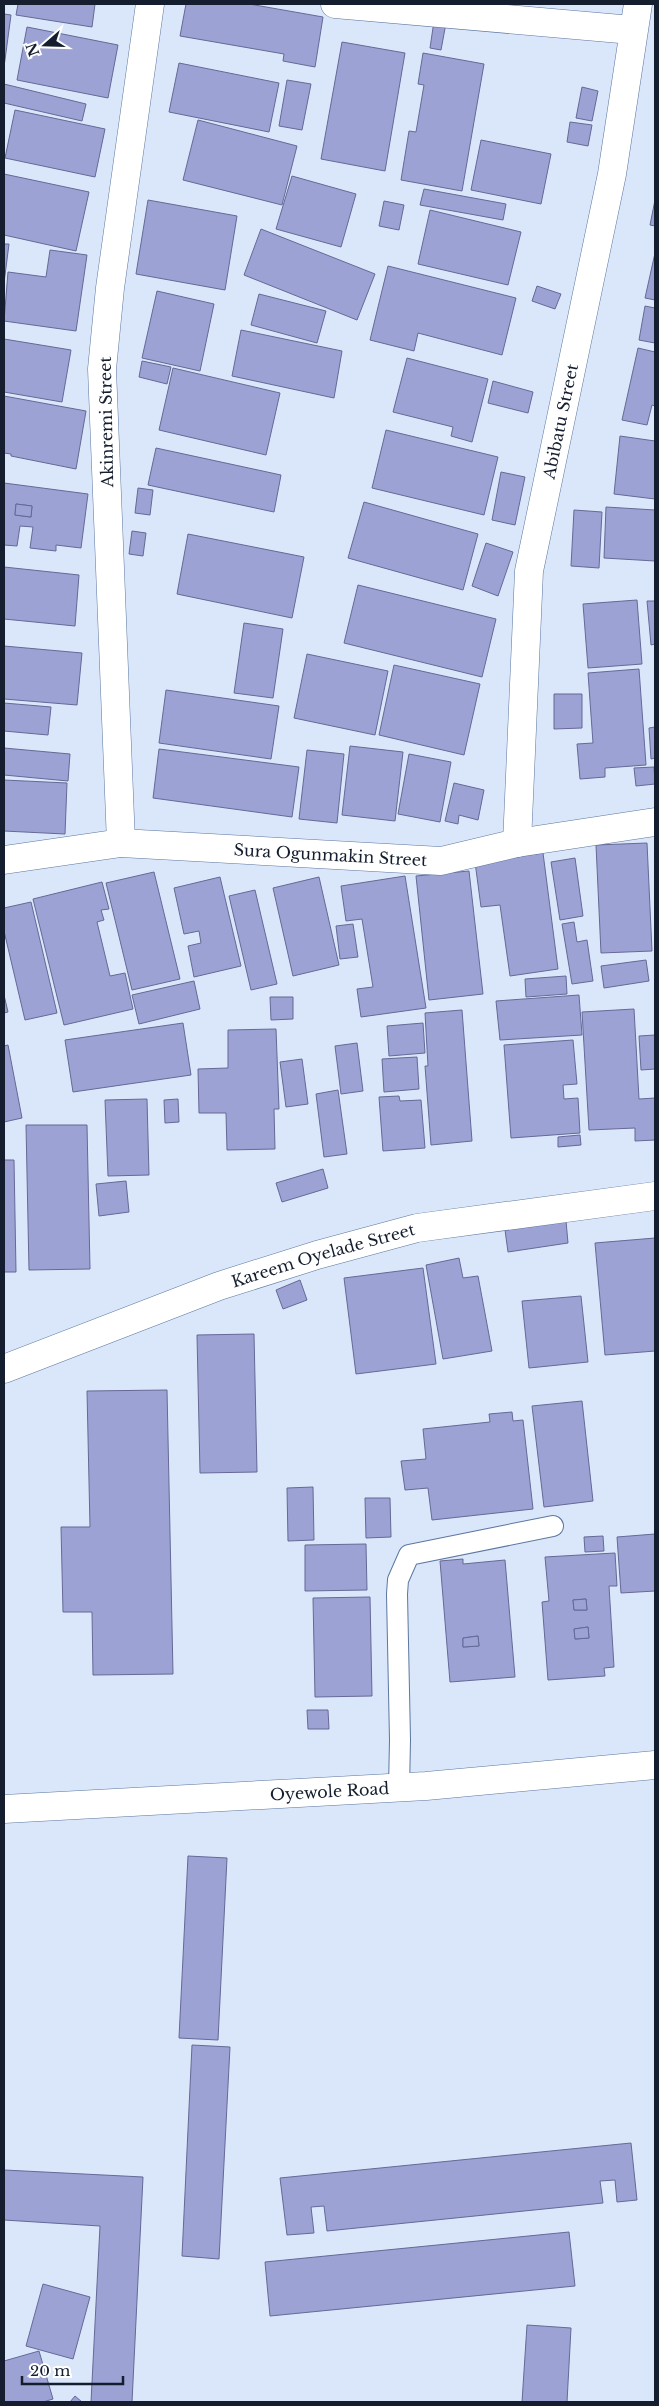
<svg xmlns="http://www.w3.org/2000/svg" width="659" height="2406" font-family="'Libre Baskerville',serif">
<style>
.building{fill:#9da2d4;stroke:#656997;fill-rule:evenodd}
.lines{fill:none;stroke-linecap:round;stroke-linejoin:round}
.service-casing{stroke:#5c77a0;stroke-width:22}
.minor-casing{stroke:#5c77a0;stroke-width:29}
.service{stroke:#fff;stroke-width:20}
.minor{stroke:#fff;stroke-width:28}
.labels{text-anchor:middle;stroke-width:4;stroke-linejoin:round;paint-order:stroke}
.street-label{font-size:16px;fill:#141e2f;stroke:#fff}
</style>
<rect width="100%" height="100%" fill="#dae6f9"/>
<g class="building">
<path d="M18,4h77l-3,23 -76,-12z"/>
<path d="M186,4h63l74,13 -8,50 -32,-6 1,-7 -104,-18z"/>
<path d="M4,14l7,1 -7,52z"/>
<path d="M434,21l12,2 -5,27 -11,-2z"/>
<path d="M27,27l91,18 -10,53 -91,-18z"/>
<path d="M342,42l63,11 -20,118 -64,-12z"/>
<path d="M423,53l61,11 -22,127 -61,-11 8,-49 7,1 8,-47 -6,-1z"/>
<path d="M179,63l100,20 -10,49 -100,-20z"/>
<path d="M287,80l24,4 -9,46 -23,-4z"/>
<path d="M4,84l82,20 -4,17 -78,-18z"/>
<path d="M582,87l16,4 -6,30 -16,-3z"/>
<path d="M15,110l90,19 -10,48 -90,-19z"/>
<path d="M198,120l99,26 -15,59 -99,-25z"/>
<path d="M570,122l22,3 -4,21 -21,-4z"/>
<path d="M481,140l70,14 -10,50 -70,-14z"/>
<path d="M4,174l85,18 -13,59 -72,-16z"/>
<path d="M292,176l64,18 -15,53 -65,-18z"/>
<path d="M424,189l82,15 -3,16 -83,-15z"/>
<path d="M148,200l89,16 -12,74 -89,-16z"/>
<path d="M655,200v26l-5,-1z"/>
<path d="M384,201l20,4 -5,25 -20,-4z"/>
<path d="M430,210l91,22 -13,53 -90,-21z"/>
<path d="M261,229l114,45 -18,46 -113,-45z"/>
<path d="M4,244h5l-5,39z"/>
<path d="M50,250l37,5 -11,76 -72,-10 4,-49 38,5z"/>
<path d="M655,253v47l-10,-2z"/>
<path d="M388,266l128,32 -14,57 -84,-22 -4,18 -44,-11z"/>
<path d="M537,286l24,8 -6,15 -23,-8z"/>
<path d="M157,291l57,13 -14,67 -58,-13z"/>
<path d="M259,294l67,17 -9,32 -66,-18z"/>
<path d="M645,306l10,2v35l-16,-3z"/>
<path d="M241,330l101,21 -8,47 -102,-22z"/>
<path d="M4,339l67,11 -9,52 -58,-10z"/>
<path d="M638,348l17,4v54l-3,-1 -5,20 -25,-5z"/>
<path d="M407,358l81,21 -16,63 -21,-6 2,-9 -60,-15z"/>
<path d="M142,361l29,6 -4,17 -28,-7z"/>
<path d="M173,368l107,25 -14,62 -107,-25z"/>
<path d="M493,381l40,11 -5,21 -40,-10z"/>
<path d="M4,396l82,15 -10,58 -65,-13v-2l-7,-1z"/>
<path d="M386,430l112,27 -14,58 -112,-27z"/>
<path d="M620,436l35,5v58l-41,-5z"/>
<path d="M156,448l125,27 -7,37 -126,-27z"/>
<path d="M501,472l24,5 -10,48 -23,-5z"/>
<path d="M4,483l84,11 -7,54 -25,-3v6l-26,-3 3,-21 -13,-1 -3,20 -13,-1zM16,504l16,2 -1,11 -16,-2z"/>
<path d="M138,488l15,2 -3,25 -15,-2z"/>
<path d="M364,502l114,32 -15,56 -115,-32z"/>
<path d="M16,504l16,2 -1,11 -16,-2z"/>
<path d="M606,507l49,3v51l-51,-3z"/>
<path d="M574,510l28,2 -3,56 -28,-2z"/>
<path d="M132,531l14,2 -3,23 -14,-2z"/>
<path d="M188,534l116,23 -12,61 -115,-24z"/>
<path d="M486,543l27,9 -15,44 -26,-10z"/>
<path d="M4,567l75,8 -4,51 -71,-7z"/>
<path d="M358,585l138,34 -14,58 -138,-34z"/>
<path d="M637,600l5,64 -54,4 -5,-64z"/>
<path d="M647,601h8v43l-4,1z"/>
<path d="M244,623l39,6 -10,69 -39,-5z"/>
<path d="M4,646l78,7 -5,52 -73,-6z"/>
<path d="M307,654l81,17 -13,64 -81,-17z"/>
<path d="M394,665l86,19 -16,71 -85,-20z"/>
<path d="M639,669l7,96 -41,3v9l-25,2 -3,-35 16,-1 -5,-70z"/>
<path d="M166,690l113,16 -8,53 -112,-16z"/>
<path d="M554,694h28v34l-28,1z"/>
<path d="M4,703l47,4 -3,28 -44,-4z"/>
<path d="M655,727v31l-4,1 -2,-31z"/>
<path d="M350,746l53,6 -8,69 -53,-6z"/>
<path d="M4,748l66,6 -2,27 -64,-6z"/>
<path d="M159,749l140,18 -7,50 -139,-19z"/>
<path d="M307,750l37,4 -7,69 -38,-4z"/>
<path d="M409,754l42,8 -11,60 -42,-8z"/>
<path d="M654,767l1,17 -19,2 -2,-18z"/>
<path d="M4,780l63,3 -2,51 -61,-3z"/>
<path d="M454,783l30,7 -6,30 -19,-5 -1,9 -13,-3z"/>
<path d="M647,843l5,108 -51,2 -5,-108z"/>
<path d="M543,853l15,116 -48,7 -10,-71 -19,2 -6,-45z"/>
<path d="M575,858l8,58 -23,4 -9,-58z"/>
<path d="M469,871l14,123 -54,6 -13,-124z"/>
<path d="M154,872l26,107 -48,11 -26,-107z"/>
<path d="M405,876l21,132 -65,9 -4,-28 16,-2 -11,-68 -16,2 -5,-35z"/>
<path d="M220,877l21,89 -47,11 -6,-31 13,-3 -2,-12 -15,3 -10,-46z"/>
<path d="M319,877l20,88 -46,11 -20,-88z"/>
<path d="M102,882l7,27 -8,1 3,10 -7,2 13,54 15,-3 8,36 -69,16 -31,-126z"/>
<path d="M255,890l22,94 -26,6 -22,-94z"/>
<path d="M31,902l26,111 -32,7 -21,-89v-23z"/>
<path d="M574,922l3,20 10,-2 6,41 -21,3 -10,-60z"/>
<path d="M353,924l5,33 -18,2 -4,-33z"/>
<path d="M646,960l3,21 -45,7 -3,-22z"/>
<path d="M566,976l1,18 -41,3 -1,-18z"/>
<path d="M194,981l6,28 -61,15 -7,-29z"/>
<path d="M4,995l4,17 -4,1z"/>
<path d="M579,995l3,40 -82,5 -4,-39z"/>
<path d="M270,997h23v22l-22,1z"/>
<path d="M634,1009l5,90 16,-1v42l-20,1v-13l-46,2 -7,-118z"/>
<path d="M462,1010l10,131 -41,4 -6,-79h3l-3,-53z"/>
<path d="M183,1023l8,52 -118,17 -8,-52z"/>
<path d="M423,1023l2,30 -36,3 -2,-30z"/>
<path d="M276,1029l3,80h-5l1,40 -48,1 -1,-37h-27l-1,-44 30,-1v-38z"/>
<path d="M655,1035v34l-14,1 -2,-34z"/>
<path d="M573,1040l4,44 -14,1 1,14 14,-1 2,35 -69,5 -7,-93z"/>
<path d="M357,1043l6,48 -22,3 -6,-48z"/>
<path d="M8,1045l14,73 -18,4v-76z"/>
<path d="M417,1057l2,32 -35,3 -2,-33z"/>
<path d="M302,1059l6,45 -22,3 -6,-45z"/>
<path d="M338,1090l9,64 -23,3 -8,-63z"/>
<path d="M399,1096l1,5 21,-1 4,48 -42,3 -4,-54z"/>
<path d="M147,1099l2,76 -41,1 -3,-76z"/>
<path d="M178,1099l1,23 -14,1 -1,-23z"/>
<path d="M26,1125h61l3,144 -61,1z"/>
<path d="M580,1135l1,10 -23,2v-10z"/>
<path d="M4,1160h10l2,112h-12z"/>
<path d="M323,1169l5,19 -46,14 -6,-19z"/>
<path d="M126,1181l3,31 -30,4 -3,-32z"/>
<path d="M566,1221l2,22 -60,9 -3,-22z"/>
<path d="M655,1238v113l-50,4 -10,-112z"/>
<path d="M459,1258l4,20 15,-2 14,75 -49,8 -17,-94z"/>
<path d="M423,1268l13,96 -80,10 -12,-96z"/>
<path d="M300,1280l7,20 -24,9 -7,-19z"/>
<path d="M581,1296l7,66 -59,6 -7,-67z"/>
<path d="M254,1334l3,138 -57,1 -3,-138z"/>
<path d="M167,1390l6,284 -80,1 -1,-63h-29l-2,-85h29l-3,-136z"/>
<path d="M582,1401l11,100 -49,6 -12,-101z"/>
<path d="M512,1412l1,9 10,-1 10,89 -101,11 -4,-32 -23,2 -4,-29 25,-2 -3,-30 67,-7 -1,-8z"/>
<path d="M313,1487l1,53 -26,1 -1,-53z"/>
<path d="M365,1498h25l1,39 -25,1z"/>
<path d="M655,1534v57l-34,2 -4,-56z"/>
<path d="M603,1536l1,15 -19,1 -1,-15z"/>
<path d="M366,1544l1,46 -62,1v-46z"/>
<path d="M615,1553l2,33h-8l5,81 -10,1 1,8 -57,4 -6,-78 7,-1 -4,-44zM586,1599l1,11h-13l-1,-10zM588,1627l1,11 -14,1 -1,-10z"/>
<path d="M463,1559v5l42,-4 10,117 -65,5 -10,-121zM478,1636l1,10 -16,1v-9z"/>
<path d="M370,1597l2,99 -57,1 -2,-99z"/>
<path d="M586,1599l1,11h-13l-1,-10z"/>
<path d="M588,1627l1,11 -14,1 -1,-10z"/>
<path d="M478,1636l1,10 -16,1v-9z"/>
<path d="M307,1710h21l1,19h-21z"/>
<path d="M188,1856l39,2 -9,182 -39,-2z"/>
<path d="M192,2045l38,2 -11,212 -37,-3z"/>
<path d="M631,2143l6,57 -20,2 -2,-22 -15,1 3,22 -276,28 -3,-25 -13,1 3,26 -27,2 -7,-57z"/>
<path d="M4,2170l139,7 -11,225h-41l9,-176 -96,-6z"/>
<path d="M569,2232l6,54 -305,30 -5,-54z"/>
<path d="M43,2284l47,13 -17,62 -47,-13z"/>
<path d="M527,2325l44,3 -4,74h-45z"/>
<path d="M39,2351l14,48 -10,3h-39v-41z"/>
<path d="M75,2396l7,6h-12z"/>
</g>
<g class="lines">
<defs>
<path id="service" d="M399,1788l1,-48 -3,-146 1,-14 11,-25 144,-29"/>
<g id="minor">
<path d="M335,4l297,26"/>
<path d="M121,843l-19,-474 8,-81 40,-284"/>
<path id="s1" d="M517,843l12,-272 83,-397 26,-170"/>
<path id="s2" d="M4,860l117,-17 320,18 76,-18 138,-21"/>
<path id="s3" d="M4,1369l215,-83 98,-31 100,-27 238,-32"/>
<path id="s4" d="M4,1809l422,-23 229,-21"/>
</g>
</defs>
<use href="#service" class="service-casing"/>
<use href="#minor" class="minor-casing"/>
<use href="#service" class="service"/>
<use href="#minor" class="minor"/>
</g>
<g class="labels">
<g class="street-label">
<text transform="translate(106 422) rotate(-91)" y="6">Akinremi Street</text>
<text dy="6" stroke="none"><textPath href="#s1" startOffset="425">Abibatu Street</textPath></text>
<text dy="6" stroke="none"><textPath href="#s2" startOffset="328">Sura Ogunmakin Street</textPath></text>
<text dy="6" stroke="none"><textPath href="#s3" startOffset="339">Kareem Oyelade Street</textPath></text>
<text dy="6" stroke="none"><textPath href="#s4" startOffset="326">Oyewole Road</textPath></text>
</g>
</g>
<rect width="659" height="2406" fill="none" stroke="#141e2f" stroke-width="10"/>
<g transform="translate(45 45) rotate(250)" stroke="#ffffff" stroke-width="4" paint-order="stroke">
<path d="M0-4L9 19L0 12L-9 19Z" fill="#141e2f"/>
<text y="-8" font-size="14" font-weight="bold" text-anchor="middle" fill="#141e2f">N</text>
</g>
<path d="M22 2376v8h101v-8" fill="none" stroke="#141e2f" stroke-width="2.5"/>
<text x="30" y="2376" font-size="15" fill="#141e2f" stroke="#ffffff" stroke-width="4" paint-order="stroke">20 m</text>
</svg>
